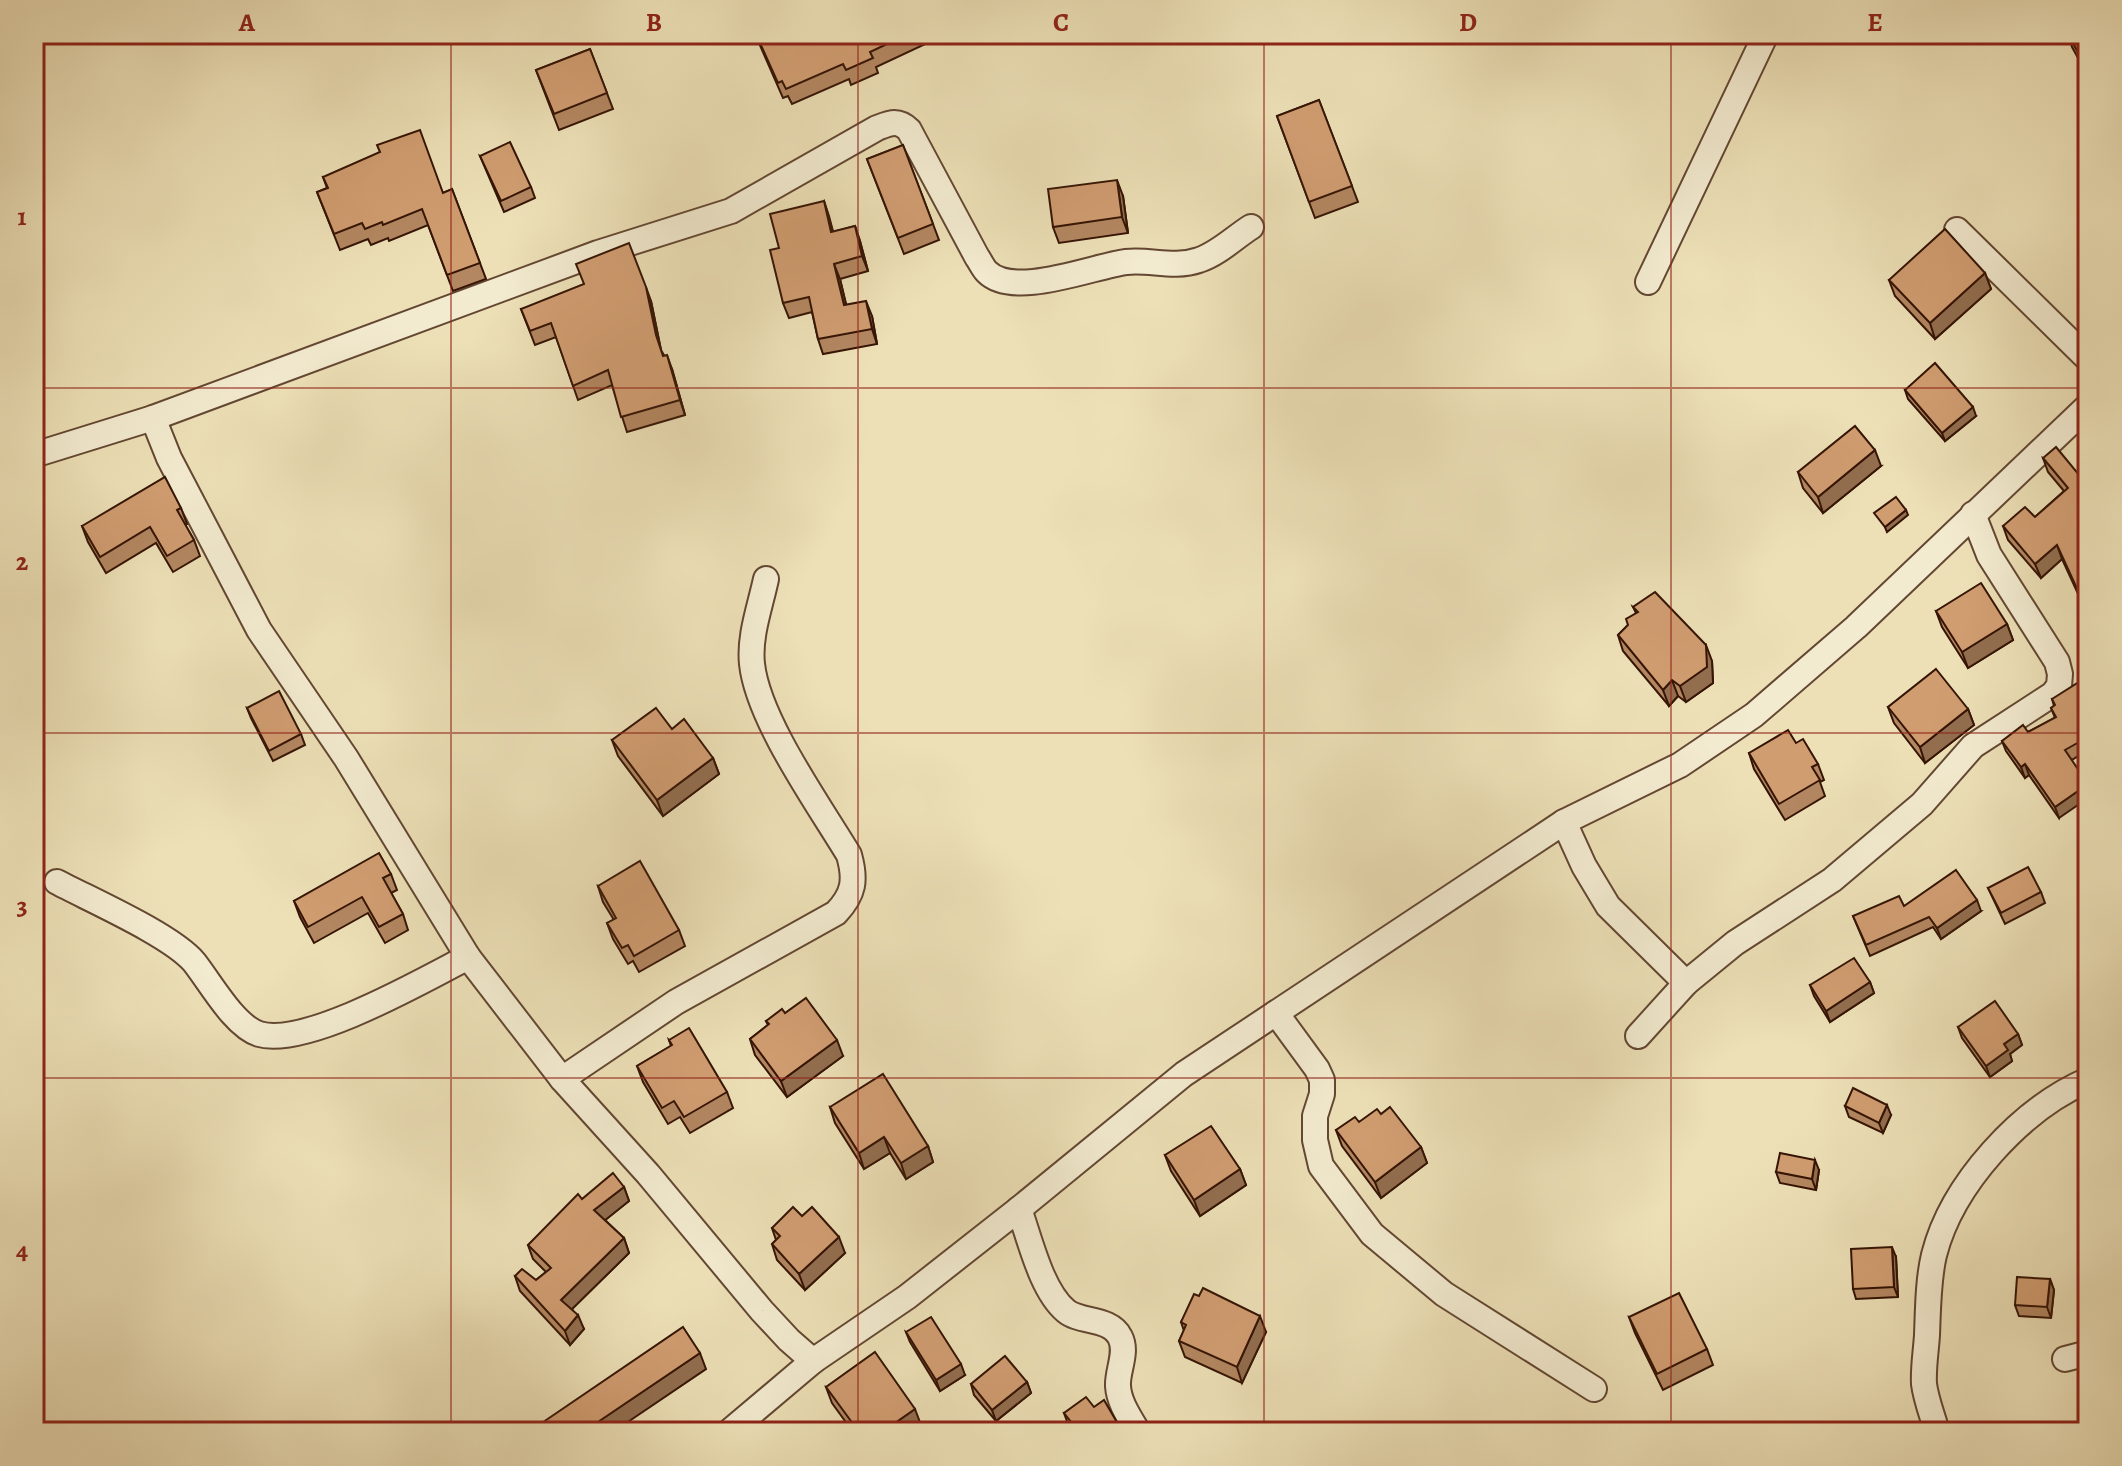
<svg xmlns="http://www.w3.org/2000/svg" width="2122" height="1466" font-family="Alegreya,serif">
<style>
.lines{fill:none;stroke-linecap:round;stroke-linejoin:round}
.street-casing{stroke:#634732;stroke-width:28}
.street{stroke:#f3ebd0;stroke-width:24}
.wall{fill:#b38761;stroke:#351405;stroke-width:2}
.shaded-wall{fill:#926e4f;stroke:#351405;stroke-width:2}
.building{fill:#d09d71;stroke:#351405;stroke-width:2}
.grid{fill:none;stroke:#8f2418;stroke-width:2;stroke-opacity:0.55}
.neatline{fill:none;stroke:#8f2418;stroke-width:3}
.grid-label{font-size:26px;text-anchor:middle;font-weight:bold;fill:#8f2418}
</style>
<rect width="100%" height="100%" fill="#ede0b7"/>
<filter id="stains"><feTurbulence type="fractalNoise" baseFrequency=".0025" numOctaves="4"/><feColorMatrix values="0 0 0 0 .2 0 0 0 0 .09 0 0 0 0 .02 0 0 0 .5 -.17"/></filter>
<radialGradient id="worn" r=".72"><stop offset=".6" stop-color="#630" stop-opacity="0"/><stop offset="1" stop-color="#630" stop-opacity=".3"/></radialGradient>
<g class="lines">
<defs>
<g id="street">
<path d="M1957,230l131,129"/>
<path d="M1648,282l118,-248"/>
<path d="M153,418l16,40 90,172 87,128 122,199 94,122 86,95 114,137 27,29 24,21"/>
<path d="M34,455l119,-37 445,-165 133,-42 146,-83c13,-5 21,-9 32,2l68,127c3,4 6,11 10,15 27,27 107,-6 139,-10 25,-3 47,7 73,-2 19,-6 36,-23 52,-33"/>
<path d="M1564,822l20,44 24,40 78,77"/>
<path d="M57,882c34,18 114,53 137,80 16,20 40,64 65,72 46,14 165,-54 209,-77"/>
<path d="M1276,1013l41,56 5,11v14l-7,22v24l6,26 51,68 72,60 150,95"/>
<path d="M1638,1036l48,-53 49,-40 97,-63 90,-76 51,-58 80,-52 6,-8 1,-12 -3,-12 -68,-107 -16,-41"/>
<path d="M562,1079l114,-77 160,-89c18,-19 20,-33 13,-58 -30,-50 -91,-135 -97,-191 -3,-28 8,-57 14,-85"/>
<path d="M1019,1209c11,30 22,81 47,102 14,12 44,6 54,26 8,15 -3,34 -2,49 1,17 12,32 20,46"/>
<path d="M2065,1359l23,-6"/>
<path d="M729,1432l84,-71 94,-64 112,-88 165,-135 380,-252 116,-57 74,-50 102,-88 232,-221"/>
<path d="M1937,1432c-4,-15 -11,-32 -13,-48 -1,-15 2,-33 3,-49 1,-25 1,-55 7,-80 18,-71 87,-146 154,-175"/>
</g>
</defs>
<use href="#street" class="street-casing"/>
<use href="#street" class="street"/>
</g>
<g class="wall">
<path d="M755,34h179l2,5 -60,28 2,6 -27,12 -2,-6 -57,25 -4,-8 -5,2z"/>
<path d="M2068,34h20v42l-16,-29z"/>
<path d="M590,49l23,60 -54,21 -23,-60z"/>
<path d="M1319,100l39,102 -43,16 -38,-102z"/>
<path d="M903,145l36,95 -35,14 -37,-95z"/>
<path d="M480,156l51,31 4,11 -31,14z"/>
<path d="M323,177l120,16 9,-4 34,90 -33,12 -25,-66 -39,16 -1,-3 -17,7 -3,-6 -28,11 -23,-58 10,-4z"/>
<path d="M1123,196l5,37 -69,10 -6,-16z"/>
<path d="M824,201l9,31 22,-6 5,15 8,30 -28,8 6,26 26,11 5,28 -54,10 -5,-15 -6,-27 -23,6 -6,-15 -4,-55z"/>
<path d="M1985,273l6,16 -56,50 -40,-43 -6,-16z"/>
<path d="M651,301l10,49 11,19 13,46 -58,17 -15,-47 -34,15 -22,-63 -21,8 -14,-36z"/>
<path d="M1905,390l71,26 -31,25 -37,-42z"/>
<path d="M2043,458l41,23 4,-3v127l-4,2 -22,-48 -21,19 -33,-38 -5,-14 32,-9 29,-26 -16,-19z"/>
<path d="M1881,466l-58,47 -20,-25 -5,-16z"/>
<path d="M181,508l6,16 -2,1 9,15 6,16 -27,16 -17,-29 -50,30 -18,-31 -6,-16z"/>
<path d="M1633,607l79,54 1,22 -27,19 -8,-6 -9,10 -46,-55 -5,-16 10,-10 8,-12z"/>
<path d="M1936,611l71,13 6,16 -45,28 -26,-41z"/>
<path d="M2088,697v53l-16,10 -13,58 -30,-43 -4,3 -19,-27 -4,-10 26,-9 27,-14 -4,-10 3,-2 -2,-7z"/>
<path d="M1888,707l80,2 6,16 -49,38 -31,-40z"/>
<path d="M247,708l54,26 4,11 -32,16 -22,-43z"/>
<path d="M612,740l101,18 6,16 -56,42 -45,-60z"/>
<path d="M1796,743l22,21 6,16 -4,2 5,14 -40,24 -31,-51 -5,-16z"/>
<path d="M391,874l6,16 -6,3 12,21 5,16 -23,13 -17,-30 -54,30 -14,-26 -6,-16z"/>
<path d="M598,886l81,44 6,16 -46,26 -6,-11 -5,3 -15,-25 -6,-16 7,-3 -11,-18z"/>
<path d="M1988,888l53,4 4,11 -40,21z"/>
<path d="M1904,906l77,5 -40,28 -8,-12 -63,29 -17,-40z"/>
<path d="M1870,982l4,11 -44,29 -16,-26 -4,-11z"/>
<path d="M785,1013l58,43 -56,41 -32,-42 -5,-16 18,-14 -2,-4z"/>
<path d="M1958,1027l60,7 4,11 -12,9 2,7 -22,16 -28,-39z"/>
<path d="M669,1040l58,52 6,16 -43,25 -10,-16 -12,7 -25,-42 -6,-16 34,-20z"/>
<path d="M1845,1106l46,9 -8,18 -34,-16z"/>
<path d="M830,1107l98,39 5,16 -27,17 -16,-26 -26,16 -29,-46z"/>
<path d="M1381,1114l40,33 6,16 -46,35 -39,-52 -6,-16z"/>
<path d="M1165,1155l75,14 6,16 -46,31 -29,-45z"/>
<path d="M1819,1170l-3,20 -36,-7 -4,-11z"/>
<path d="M624,1187l5,14 -24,19 19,18 5,15 -57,56 12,20 -14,16 -50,-54 -5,-15 21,4 10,-8 -13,-13 -5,-14 54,-46z"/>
<path d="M802,1216l43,37 -40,37 -28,-30 -5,-16 4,-4 -4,-12z"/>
<path d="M1896,1257l2,40 -42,2 -3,-10z"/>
<path d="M2050,1279l4,11 -3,28 -32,-2 -4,-11z"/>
<path d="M1199,1296l67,36 -24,51 -57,-26 -6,-16 5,-10 -3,-9z"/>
<path d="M1629,1317l78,32 6,16 -50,25 -28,-57z"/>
<path d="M906,1332l59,43 -25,16 -30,-49z"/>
<path d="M1027,1382l4,11 -35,28 -22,-26 -3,-11z"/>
<path d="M826,1387l95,38 -11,7h-57l-21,-29z"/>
<path d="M1064,1413l54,11 3,8h-47l-6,-8z"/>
</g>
<g class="shaded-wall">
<path d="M1117,180l6,16 5,37 -6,-16z"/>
<path d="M824,201l5,15 8,31 -6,-15z"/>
<path d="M855,226l5,15 8,30 -6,-15z"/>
<path d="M834,264l6,15 10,41 -6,-15z"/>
<path d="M1985,273l6,16 -56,50 -5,-16z"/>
<path d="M646,287l5,14 10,49 -5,-15z"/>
<path d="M866,301l6,15 5,28 -5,-15z"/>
<path d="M667,355l5,14 13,46 -5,-15z"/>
<path d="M1973,407l3,9 -31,25 -3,-8z"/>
<path d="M1875,450l6,16 -58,47 -5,-16z"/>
<path d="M1906,510l2,5 -21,17 -2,-5z"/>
<path d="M2057,545l5,14 -21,19 -6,-14z"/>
<path d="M2007,624l6,16 -45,28 -6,-16z"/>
<path d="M1706,645l6,16 1,22 -27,19 -6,-16z"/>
<path d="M1672,680l6,16 -9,10 -6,-16z"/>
<path d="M1968,709l6,16 -49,38 -5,-16z"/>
<path d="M713,758l6,16 -56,42 -6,-16z"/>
<path d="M2025,764l4,11 -4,3 -4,-11z"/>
<path d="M2088,784v14l-29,20 -4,-11z"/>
<path d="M1977,900l4,11 -40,28 -4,-11z"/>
<path d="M1870,982l4,11 -44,29 -4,-11z"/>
<path d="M2018,1034l4,11 -12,9 2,7 -22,16 -4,-11 18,-22z"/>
<path d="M837,1040l6,16 -56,41 -6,-16z"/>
<path d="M1887,1105l4,10 -8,18 -4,-10z"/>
<path d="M884,1137l6,16 -26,16 -5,-16z"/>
<path d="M928,1146l5,16 -27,17 -5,-16z"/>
<path d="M1421,1147l6,16 -46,35 -6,-16z"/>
<path d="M1815,1160l4,10 -3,20 -4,-11z"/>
<path d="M1240,1169l6,16 -46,31 -6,-16z"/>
<path d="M624,1187l5,14 -30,24 -5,-15z"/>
<path d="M839,1237l6,16 -40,37 -6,-16z"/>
<path d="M624,1238l5,15 -63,62 -5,-15z"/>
<path d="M1892,1247l4,10 2,40 -4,-10z"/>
<path d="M2050,1279l4,11 -3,28 -4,-11z"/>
<path d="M578,1315l6,14 -14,16 -5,-14z"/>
<path d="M1260,1316l6,16 -24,51 -5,-16z"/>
<path d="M700,1353l6,16 -93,63h-30z"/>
<path d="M961,1364l4,11 -25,16 -4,-11z"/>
<path d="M1027,1382l4,11 -35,28 -4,-11z"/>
<path d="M915,1409l6,16 -11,7h-28z"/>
<path d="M1118,1424l3,8h-8l-1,-4z"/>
</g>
<g class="building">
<path d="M756,34h152l-38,18 3,6 -27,12 -3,-6 -57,25 -4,-8 -4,2z"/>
<path d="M2068,34h20v37z"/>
<path d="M590,49l17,44 -53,21 -18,-44z"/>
<path d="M1319,100l33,86 -43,16 -32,-86z"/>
<path d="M420,130l23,63 9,-4 28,74 -33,12 -25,-66 -39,16 -1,-3 -17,7 -3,-6 -28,11 -17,-42 11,-4 -5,-11 57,-25 -3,-7z"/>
<path d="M510,142l21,45 -30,14 -21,-45z"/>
<path d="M903,145l30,79 -35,14 -31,-79z"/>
<path d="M2088,174v12l-6,-8z"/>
<path d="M1117,180l5,37 -69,10 -5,-38z"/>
<path d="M824,201l7,31 24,-6 7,30 -28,8 10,41 22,-4 6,28 -54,10 -9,-42 -26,6 -13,-53 9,-2 -9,-34z"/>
<path d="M1945,229l40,44 -55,50 -41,-43z"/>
<path d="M629,243l17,44 10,48 7,21 4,-1 13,45 -59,17 -13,-47 -35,16 -22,-63 -21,8 -9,-22 63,-25 -8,-20z"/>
<path d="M1935,363l38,44 -31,26 -37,-43z"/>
<path d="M1855,426l20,24 -57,47 -20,-25z"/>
<path d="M2056,447l28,34 4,-3v110l-9,5 -22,-48 -22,19 -32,-38 22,-19 10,10 33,-29 -25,-30z"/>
<path d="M165,477l16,31 -4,2 17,30 -27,16 -17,-29 -50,30 -18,-31z"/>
<path d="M1896,497l10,13 -21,17 -11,-14z"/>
<path d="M1981,583l26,41 -45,28 -26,-41z"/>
<path d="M1655,592l51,53 1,22 -27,19 -8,-6 -9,10 -45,-55 10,-10 -2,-6 12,-7 -5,-5z"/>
<path d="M1936,669l32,40 -48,38 -32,-40z"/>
<path d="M2079,682l9,15v40l-23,13 23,34 -33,23 -30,-43 -4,3 -19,-26 21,-16 5,7 28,-15 -5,-9 4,-3 -3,-6z"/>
<path d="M279,691l22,43 -32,17 -22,-43z"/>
<path d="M656,708l16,21 12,-10 29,39 -56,42 -45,-60z"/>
<path d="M1788,730l8,13 7,-4 15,25 -6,3 8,13 -41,24 -30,-51z"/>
<path d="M379,853l12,21 -8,4 20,36 -24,13 -17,-30 -54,30 -14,-26z"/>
<path d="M640,861l39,69 -45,26 -6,-11 -6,3 -15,-25 9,-5 -18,-32z"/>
<path d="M2028,867l13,25 -40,21 -13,-25z"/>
<path d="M1956,870l21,30 -40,28 -8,-11 -63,28 -13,-29 46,-20 5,10z"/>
<path d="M1854,958l16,24 -44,29 -16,-26z"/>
<path d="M806,998l31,42 -56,41 -31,-42 19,-15 -3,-3 16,-12 3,4z"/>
<path d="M1995,1001l23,33 -14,10 4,6 -22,16 -28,-39z"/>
<path d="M689,1028l38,64 -43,25 -10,-16 -12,7 -25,-42 35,-21 -3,-5z"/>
<path d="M883,1074l45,72 -27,17 -17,-26 -25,16 -29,-46z"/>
<path d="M1853,1088l34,17 -8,18 -34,-17z"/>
<path d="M1390,1107l31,40 -46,35 -39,-52 19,-13 4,5 18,-13 4,5z"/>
<path d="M1211,1126l29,43 -46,31 -29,-45z"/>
<path d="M1780,1153l35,7 -3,19 -36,-7z"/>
<path d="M613,1173l11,14 -30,23 30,28 -63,62 17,15 -13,16 -50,-55 7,-7 14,11 15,-12 -23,-23 50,-51 4,5z"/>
<path d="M793,1207l9,9 10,-9 27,30 -40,37 -27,-30 8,-8 -8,-8z"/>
<path d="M1892,1247l2,40 -41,2 -2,-40z"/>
<path d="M2017,1277l33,2 -3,28 -32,-2z"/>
<path d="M1203,1288l57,28 -23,51 -58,-26 7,-16 -5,-3 13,-28 5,2z"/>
<path d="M1679,1293l28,56 -50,25 -28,-57z"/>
<path d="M931,1317l30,47 -25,16 -30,-48z"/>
<path d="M683,1327l17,26 -117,79h-48l-2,-3z"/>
<path d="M875,1352l40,57 -33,23h-23l-33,-45z"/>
<path d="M1005,1356l22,26 -35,28 -21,-26z"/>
<path d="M1086,1397l8,10 10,-7 14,24 -6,4 2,4h-35l-15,-19z"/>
</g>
<path class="grid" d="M451,34v1398M858,34v1398M1264,34v1398M1671,34v1398M34,388h2054M34,733h2054M34,1078h2054"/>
<rect width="2122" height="1466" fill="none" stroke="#ede0b7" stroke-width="88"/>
<rect x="44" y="44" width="2034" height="1378" class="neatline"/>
<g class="grid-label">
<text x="247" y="31">A</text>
<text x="654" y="31">B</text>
<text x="1061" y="31">C</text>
<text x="1468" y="31">D</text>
<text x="1875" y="31">E</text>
<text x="22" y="225">1</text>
<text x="22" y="570">2</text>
<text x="22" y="914">3</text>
<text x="22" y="1259">4</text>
</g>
<rect width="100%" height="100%" filter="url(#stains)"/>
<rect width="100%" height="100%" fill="url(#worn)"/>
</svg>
